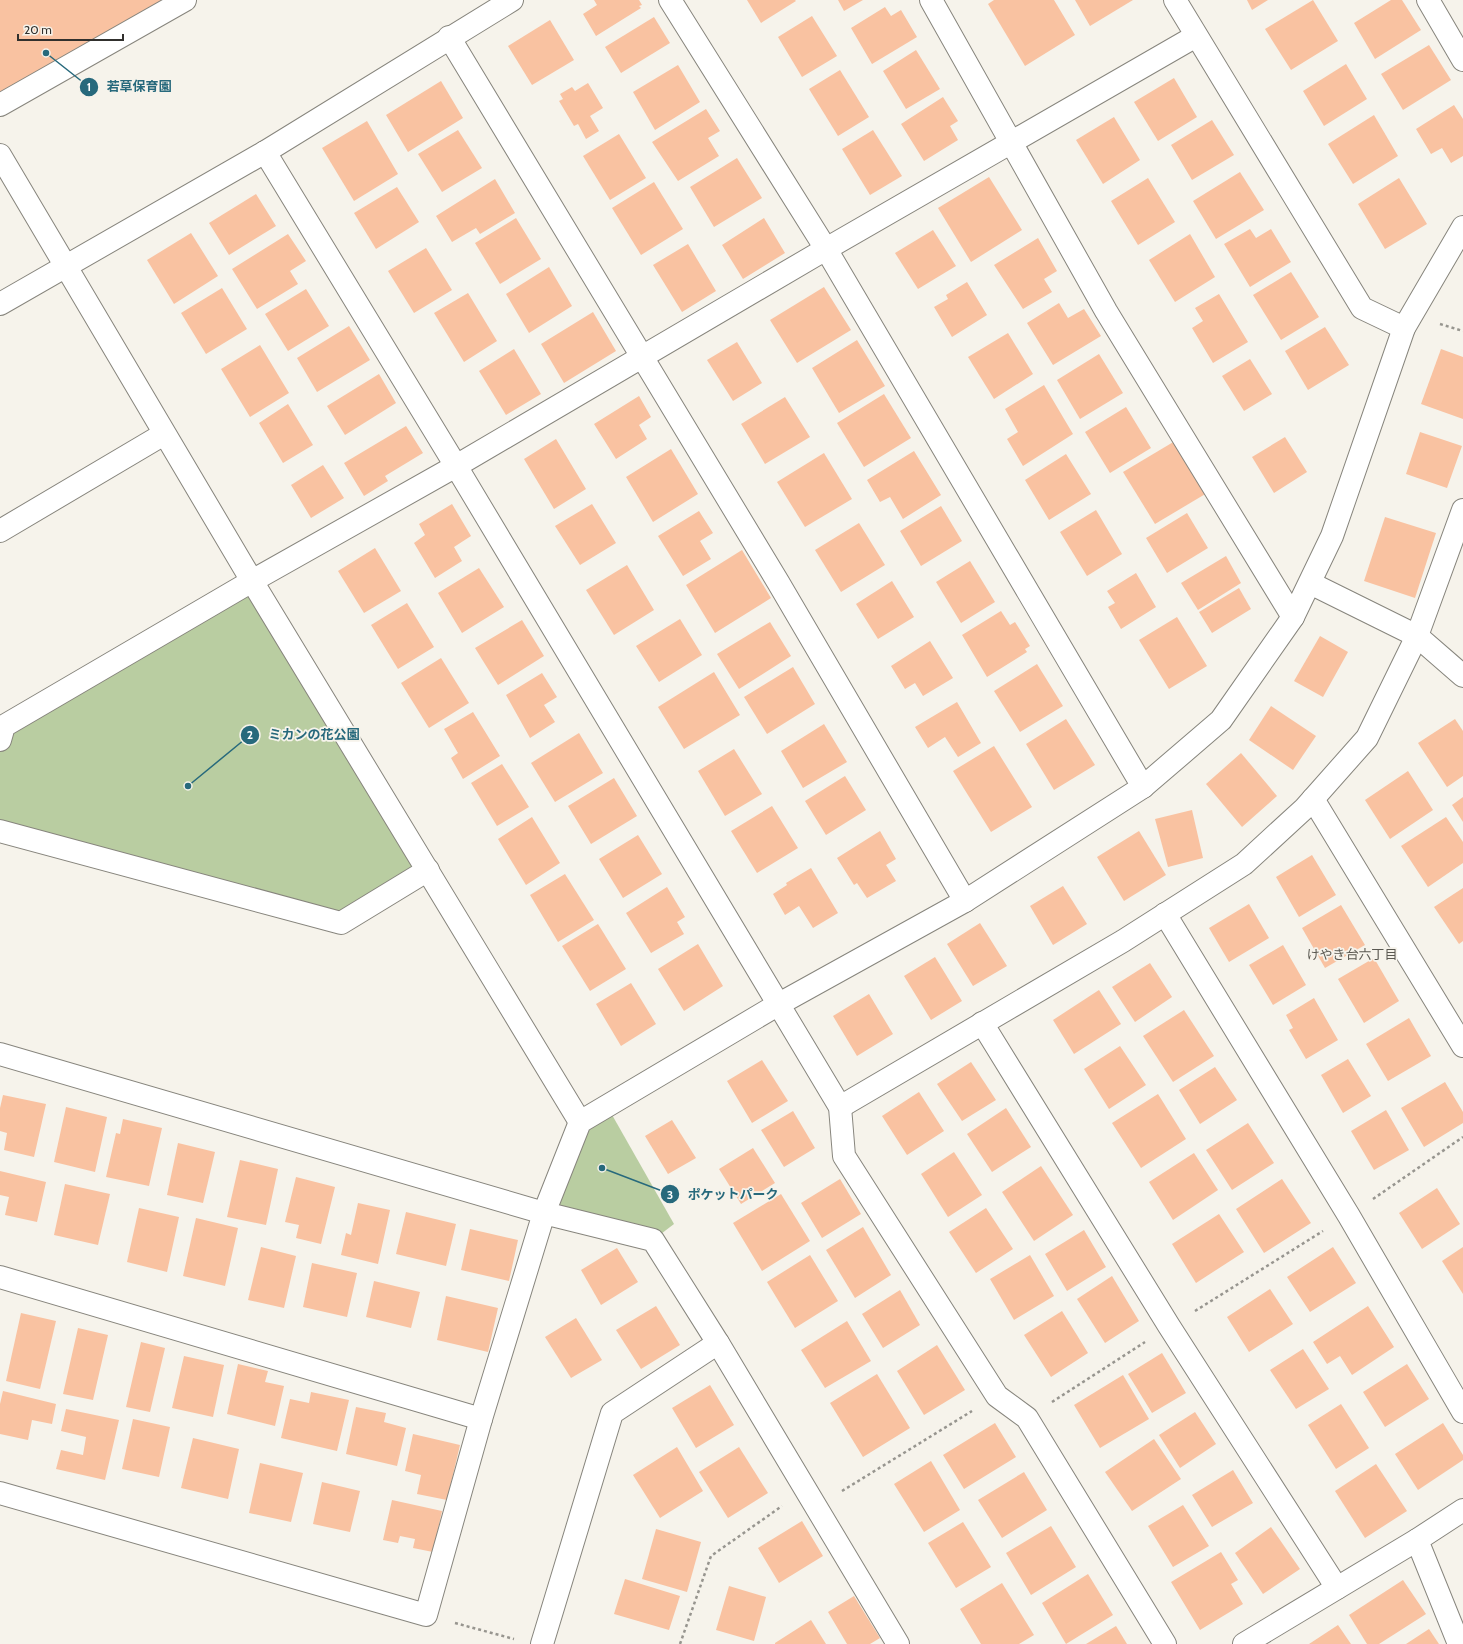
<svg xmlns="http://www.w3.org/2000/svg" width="1463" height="1644" font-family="Cabin,'Noto Sans JP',sans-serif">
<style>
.green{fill:#b9cda1}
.building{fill:#f9c2a1}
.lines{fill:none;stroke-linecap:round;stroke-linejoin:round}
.street-casing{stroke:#87857d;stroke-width:24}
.secondary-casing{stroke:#87857d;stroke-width:24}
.path{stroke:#97958f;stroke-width:2.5;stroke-dasharray:3 3;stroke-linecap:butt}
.street{stroke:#fff;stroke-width:22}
.secondary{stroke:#fff;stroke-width:22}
.labels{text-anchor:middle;stroke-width:3.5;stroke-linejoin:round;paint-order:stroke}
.neighbourhood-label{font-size:13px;fill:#5a5851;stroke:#f6f3eb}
.leader{fill:none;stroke:#27697c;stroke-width:1.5}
.callout-dot{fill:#27697c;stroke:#f6f3eb;stroke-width:1.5}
.mark-label{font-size:12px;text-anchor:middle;font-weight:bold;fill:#fff}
.callout-label{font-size:13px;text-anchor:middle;font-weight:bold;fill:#27697c;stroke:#f6f3eb;stroke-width:3.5;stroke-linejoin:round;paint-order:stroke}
</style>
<rect width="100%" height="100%" fill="#f6f3eb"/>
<g class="green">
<path d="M252,581l176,289 -87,53 -341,-92v-91z"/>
<path d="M607,1106l67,118 -21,16 -109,-27 36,-91z"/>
</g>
<g class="building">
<path d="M0,0h185l-185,105z"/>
<path d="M594,0h45l3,5 -3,1 2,2 -45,28 -13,-22 14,-9z"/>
<path d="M747,0h48l1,1 -35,22z"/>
<path d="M838,0h25l-19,11z"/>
<path d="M994,0h60l21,35 -50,31 -37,-62z"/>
<path d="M1075,0h58l-43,26z"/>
<path d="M1247,0h21l-16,10z"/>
<path d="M1313,0l25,41 -47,29 -26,-41z"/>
<path d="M1391,0h11l19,30 -46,29 -21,-36z"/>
<path d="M885,7l6,9 10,-6 16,27 -45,27 -21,-36z"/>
<path d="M812,16l25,40 -35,21 -24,-40z"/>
<path d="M654,17l16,26 -49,30 -16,-26z"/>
<path d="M550,20l24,40 -42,25 -24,-39z"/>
<path d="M1429,45l22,35 -48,30 -22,-36z"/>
<path d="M916,50l24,39 -34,20 -23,-38z"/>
<path d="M1346,64l21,35 -43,27 -21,-35z"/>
<path d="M678,65l22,37 -45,28 -22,-38z"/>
<path d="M840,70l29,47 -31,19 -29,-47z"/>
<path d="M1174,78l23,39 -39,24 -24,-39z"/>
<path d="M441,81l22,37 -55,34 -22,-37z"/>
<path d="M588,83l15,25 -13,8 9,15 -13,8 -8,-15 -4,2 -15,-25 4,-2 -3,-5 12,-7 3,4z"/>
<path d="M943,97l15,24 -8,5 8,14 -34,21 -23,-37z"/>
<path d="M1454,105l9,14v37l-12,7 -9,-15 -11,6 -15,-25z"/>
<path d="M706,109l14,22 -12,7 11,18 -41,25 -26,-39z"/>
<path d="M1374,115l24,41 -45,28 -25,-40z"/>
<path d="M1114,117l26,43 -37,24 -27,-44z"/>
<path d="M1212,120l22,35 -42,25 -21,-35z"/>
<path d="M367,121l31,53 -44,27 -32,-53z"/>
<path d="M458,130l24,38 -40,24 -24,-38z"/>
<path d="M873,130l29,46 -32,19 -28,-46z"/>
<path d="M619,134l27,44 -36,22 -27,-44z"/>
<path d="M737,158l25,40 -48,29 -24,-40z"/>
<path d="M1240,172l24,38 -48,29 -23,-38z"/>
<path d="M989,177l33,53 -51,32 -33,-54z"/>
<path d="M1148,178l27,44 -37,23 -27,-44z"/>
<path d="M1399,178l28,46 -42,25 -27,-45z"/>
<path d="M495,179l20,34 -35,21 -4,-6 -24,14 -16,-26z"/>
<path d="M654,182l29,47 -42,26 -29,-47z"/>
<path d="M397,187l22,35 -43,27 -22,-36z"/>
<path d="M256,194l20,32 -47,29 -20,-32z"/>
<path d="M516,218l25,41 -41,25 -25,-41z"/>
<path d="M764,218l21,35 -42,26 -21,-34z"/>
<path d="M1250,229l6,9 15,-9 20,33 -41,25 -26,-43z"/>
<path d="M933,230l23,36 -38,23 -23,-36z"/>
<path d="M191,233l27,43 -44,28 -27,-44z"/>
<path d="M288,234l18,27 -16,10 8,13 -41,25 -25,-40z"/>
<path d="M1190,234l25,43 -40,25 -26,-42z"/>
<path d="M1038,238l19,33 -13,8 8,13 -29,17 -29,-44z"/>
<path d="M688,244l28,47 -34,21 -29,-47z"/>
<path d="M426,248l26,42 -38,23 -26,-42z"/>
<path d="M549,267l23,39 -43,27 -23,-39z"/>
<path d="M1291,272l28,45 -38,23 -28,-45z"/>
<path d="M967,282l20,33 -35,22 -18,-30 14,-8 -2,-4z"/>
<path d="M824,287l27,43 -54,33 -27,-43z"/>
<path d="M222,288l25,41 -41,25 -25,-41z"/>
<path d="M306,289l23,37 -41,25 -23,-37z"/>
<path d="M468,293l29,48 -33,21 -30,-49z"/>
<path d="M1219,294l29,48 -35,21 -21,-35 11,-7 -8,-13z"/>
<path d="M1059,303l9,15 16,-9 17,27 -48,29 -26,-42z"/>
<path d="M593,312l23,39 -52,32 -23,-39z"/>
<path d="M349,326l21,34 -53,32 -20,-34z"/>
<path d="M1325,327l24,38 -41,25 -23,-39z"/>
<path d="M1008,333l25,41 -39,25 -26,-42z"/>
<path d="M857,340l28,46 -46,27 -27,-45z"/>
<path d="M737,342l25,41 -29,18 -26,-41z"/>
<path d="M260,345l29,48 -39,24 -29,-48z"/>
<path d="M514,349l27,45 -35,21 -27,-44z"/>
<path d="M1441,349l22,8v62l-42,-15z"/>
<path d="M1099,354l24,39 -43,26 -23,-39z"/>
<path d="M1250,359l22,35 -28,17 -22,-35z"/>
<path d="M379,374l17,29 -51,32 -18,-29z"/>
<path d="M1044,385l29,49 -50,32 -16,-27 11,-7 -13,-23z"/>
<path d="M884,394l27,44 -47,29 -27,-44z"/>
<path d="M639,396l12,21 -12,8 8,14 -31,20 -22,-35z"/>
<path d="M785,397l25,40 -45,27 -24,-40z"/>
<path d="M288,404l25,41 -30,18 -24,-40z"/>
<path d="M1126,407l25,41 -41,25 -25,-41z"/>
<path d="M406,426l17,27 -38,23 3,5 -24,15 -20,-33z"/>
<path d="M1420,432l42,14 -15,42 -41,-14z"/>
<path d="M1285,437l22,35 -33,21 -22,-36z"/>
<path d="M556,439l30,50 -32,20 -30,-50z"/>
<path d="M1175,441l32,52 -52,31 -32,-52z"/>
<path d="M671,449l27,45 -45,28 -27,-45z"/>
<path d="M914,451l27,44 -38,24 -13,-22 -10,5 -13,-22z"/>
<path d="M824,453l28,46 -47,28 -28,-45z"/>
<path d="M1066,454l25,40 -42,26 -24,-40z"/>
<path d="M323,465l21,33 -33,20 -20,-33z"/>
<path d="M452,504l19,32 -17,11 8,14 -27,17 -21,-35 11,-8 -6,-11z"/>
<path d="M592,504l24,39 -36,22 -25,-39z"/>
<path d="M941,506l21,35 -41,25 -21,-35z"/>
<path d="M1096,510l26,44 -35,22 -27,-44z"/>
<path d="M699,511l14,22 -13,8 11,18 -28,17 -25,-40z"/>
<path d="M1187,513l21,35 -41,25 -21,-35z"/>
<path d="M1385,517l51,16 -21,65 -51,-17z"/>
<path d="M859,523l26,42 -44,27 -26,-42z"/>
<path d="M375,548l26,43 -37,22 -26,-42z"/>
<path d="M742,550l29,48 -56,35 -29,-48z"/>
<path d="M1226,556l15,27 -43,27 -17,-27z"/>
<path d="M970,561l25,41 -34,21 -25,-41z"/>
<path d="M627,565l27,45 -40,25 -28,-45z"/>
<path d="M479,568l25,39 -42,26 -24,-40z"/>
<path d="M1136,573l20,34 -35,22 -13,-22 7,-4 -8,-12z"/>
<path d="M892,581l22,36 -36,22 -22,-35z"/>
<path d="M1239,588l12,21 -39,24 -13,-21z"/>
<path d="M407,603l27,44 -36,22 -27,-44z"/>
<path d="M1001,611l9,14 5,-3 15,24 -5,3 2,3 -40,25 -25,-42z"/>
<path d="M1177,617l30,49 -38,23 -30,-49z"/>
<path d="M680,619l22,36 -43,27 -23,-36z"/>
<path d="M522,620l22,36 -46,29 -23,-37z"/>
<path d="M770,622l21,34 -52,33 -22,-35z"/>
<path d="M1320,636l28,16 -25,45 -29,-16z"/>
<path d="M930,641l23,37 -30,18 -8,-13 -10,6 -14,-23z"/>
<path d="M441,658l28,45 -40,25 -28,-45z"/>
<path d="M1037,664l26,42 -43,26 -26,-41z"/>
<path d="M793,667l22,37 -48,30 -23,-37z"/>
<path d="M714,672l26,43 -56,34 -26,-42z"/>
<path d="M542,673l15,24 -13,8 11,17 -25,16 -24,-43z"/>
<path d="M957,702l24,41 -23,14 -13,-20 -17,11 -13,-21z"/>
<path d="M1271,706l45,30 -23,34 -44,-30z"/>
<path d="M473,712l27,44 -37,23 -12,-21 7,-5 -14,-24z"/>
<path d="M1066,719l29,46 -41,25 -28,-46z"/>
<path d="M1455,719l8,12v45l-16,11 -29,-44z"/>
<path d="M824,724l23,38 -44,26 -22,-37z"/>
<path d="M579,733l24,40 -48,29 -24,-39z"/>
<path d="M994,746l38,61 -41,25 -38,-61z"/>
<path d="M734,749l28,45 -37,22 -27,-45z"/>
<path d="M1241,753l36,43 -35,31 -36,-43z"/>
<path d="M502,764l27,43 -32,19 -26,-43z"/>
<path d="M1408,771l25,39 -43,29 -25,-39z"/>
<path d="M845,776l21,34 -40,25 -21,-34z"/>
<path d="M614,778l23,38 -46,28 -23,-38z"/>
<path d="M1463,797v25l-11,-17z"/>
<path d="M772,806l26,42 -41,25 -26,-42z"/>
<path d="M1192,810l11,48 -35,9 -13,-48z"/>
<path d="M532,817l28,46 -34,22 -28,-46z"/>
<path d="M1446,817l17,25v21l-35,24 -27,-41z"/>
<path d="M880,831l16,28 -10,6 10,16 -29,17 -10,-15 -3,2 -17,-27z"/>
<path d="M1139,831l27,44 -42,26 -27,-44z"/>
<path d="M638,835l24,39 -39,24 -24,-39z"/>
<path d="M1312,855l24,40 -37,22 -23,-40z"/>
<path d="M811,868l27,45 -25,15 -14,-22 -14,9 -12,-21 14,-9 -1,-2z"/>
<path d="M565,874l29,46 -36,22 -28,-47z"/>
<path d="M1063,886l24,38 -34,21 -23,-39z"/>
<path d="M667,887l18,30 -8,5 7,12 -33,19 -25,-40z"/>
<path d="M1463,888v53l-4,3 -25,-37z"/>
<path d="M1249,904l20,34 -40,24 -20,-34z"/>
<path d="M1341,905l24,40 -40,23 -23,-40z"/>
<path d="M980,923l27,43 -34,20 -26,-42z"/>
<path d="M598,924l28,45 -36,22 -28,-45z"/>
<path d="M698,944l25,42 -39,25 -26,-42z"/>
<path d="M1283,945l23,40 -33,20 -24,-40z"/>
<path d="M935,957l27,44 -31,19 -27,-44z"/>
<path d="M1374,958l25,43 -35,22 -26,-44z"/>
<path d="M1150,963l22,34 -37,25 -23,-35z"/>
<path d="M631,983l25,41 -35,22 -25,-42z"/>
<path d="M1099,990l22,34 -47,30 -21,-34z"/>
<path d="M869,994l24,40 -36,22 -24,-40z"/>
<path d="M1314,998l24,42 -32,19 -17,-29 4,-2 -7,-13z"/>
<path d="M1184,1010l30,46 -41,26 -30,-46z"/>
<path d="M1409,1018l22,38 -43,25 -22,-37z"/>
<path d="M1120,1046l26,39 -37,24 -25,-40z"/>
<path d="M1348,1059l23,37 -28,17 -22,-38z"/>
<path d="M762,1060l26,41 -36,22 -25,-42z"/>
<path d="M971,1062l25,38 -34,21 -25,-37z"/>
<path d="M1215,1067l22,33 -37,24 -21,-34z"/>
<path d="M1445,1082l18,30v11l-39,24 -23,-39z"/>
<path d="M919,1092l25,39 -37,24 -25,-39z"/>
<path d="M1158,1094l28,45 -45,29 -29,-45z"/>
<path d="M3,1095l43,9 -12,53 -30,-7 3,-17 -7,-2v-23z"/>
<path d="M66,1107l41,10 -12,55 -41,-10z"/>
<path d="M1006,1108l25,39 -39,25 -25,-38z"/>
<path d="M1386,1110l23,40 -35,20 -23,-39z"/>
<path d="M793,1111l22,37 -31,19 -23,-37z"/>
<path d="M123,1119l39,9 -13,58 -43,-9 10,-44 4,1z"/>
<path d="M672,1120l24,38 -28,16 -23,-38z"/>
<path d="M1248,1123l26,40 -42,27 -26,-40z"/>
<path d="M178,1143l37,9 -12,51 -36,-8z"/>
<path d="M753,1148l22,35 -34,21 -22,-35z"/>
<path d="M954,1152l28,43 -34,22 -27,-43z"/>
<path d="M1194,1153l24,37 -45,30 -24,-38z"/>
<path d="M240,1160l38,9 -12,56 -39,-8z"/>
<path d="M1041,1166l32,49 -39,26 -32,-49z"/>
<path d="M0,1171l46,11 -9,40 -32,-7 4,-18 -9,-2z"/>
<path d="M296,1177l39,10 -14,57 -25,-6 3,-13 -14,-3z"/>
<path d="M840,1179l21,35 -39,24 -21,-35z"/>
<path d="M1282,1179l29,44 -47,30 -28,-44z"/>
<path d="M65,1184l45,10 -12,51 -44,-10z"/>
<path d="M1437,1188l23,36 -38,25 -23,-36z"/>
<path d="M781,1194l29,47 -48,30 -29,-48z"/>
<path d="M358,1203l32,7 -12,54 -37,-9 5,-22 5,2z"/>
<path d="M139,1208l40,9 -12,55 -40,-10z"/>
<path d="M986,1208l27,41 -37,24 -27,-41z"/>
<path d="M406,1212l50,12 -10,42 -50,-12z"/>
<path d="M1219,1214l25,38 -48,31 -24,-39z"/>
<path d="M196,1218l42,10 -13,58 -42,-10z"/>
<path d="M863,1227l28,48 -36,23 -29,-48z"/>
<path d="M470,1229l48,11 -9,41 -48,-11z"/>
<path d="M1084,1230l22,37 -39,24 -22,-37z"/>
<path d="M261,1247l35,9 -12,52 -36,-8z"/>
<path d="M1333,1247l23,36 -46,29 -23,-35z"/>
<path d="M1463,1247v47l-21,-33z"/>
<path d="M617,1248l21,34 -37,23 -20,-35z"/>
<path d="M810,1255l28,46 -43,27 -28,-46z"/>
<path d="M1030,1255l24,41 -40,24 -24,-41z"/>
<path d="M312,1263l45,10 -10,44 -44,-10z"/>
<path d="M1112,1276l27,45 -34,22 -28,-44z"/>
<path d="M374,1281l46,11 -9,36 -45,-11z"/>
<path d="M1270,1289l23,35 -44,28 -22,-35z"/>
<path d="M900,1290l20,35 -37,23 -21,-34z"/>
<path d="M446,1296l52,12 -10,44 -51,-12z"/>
<path d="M656,1306l24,39 -39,24 -25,-39z"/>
<path d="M1368,1306l26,41 -42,28 -12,-19 -13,8 -14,-22z"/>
<path d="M1062,1311l26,42 -37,24 -27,-42z"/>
<path d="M21,1313l35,8 -16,68 -34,-8z"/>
<path d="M576,1318l26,42 -31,18 -26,-41z"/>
<path d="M847,1321l24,40 -46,27 -24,-38z"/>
<path d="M78,1328l30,7 -15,65 -30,-6z"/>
<path d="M141,1342l24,6 -15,64 -24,-5z"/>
<path d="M937,1345l28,45 -41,25 -27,-44z"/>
<path d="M1303,1349l26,40 -33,20 -26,-39z"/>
<path d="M1162,1353l24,40 -34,20 -24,-39z"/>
<path d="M184,1356l40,9 -11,52 -41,-9z"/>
<path d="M238,1364l30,7 -3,11 19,4 -9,40 -48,-12z"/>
<path d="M1407,1364l22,35 -44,28 -22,-35z"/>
<path d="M877,1374l33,54 -47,29 -33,-54z"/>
<path d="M1123,1375l26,44 -49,29 -26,-43z"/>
<path d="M710,1385l24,40 -38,23 -24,-40z"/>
<path d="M3,1391l53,13 -4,20 -20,-4 -4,20 -28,-6v-30z"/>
<path d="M311,1392l38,8 -12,51 -56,-13 9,-39 19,4z"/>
<path d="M1341,1404l28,44 -33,21 -28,-44z"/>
<path d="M356,1407l30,6 -2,9 22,6 -9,38 -51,-12z"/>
<path d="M66,1409l53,11 -14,60 -49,-11 5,-19 22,5 3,-18 -25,-6z"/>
<path d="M1195,1412l21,32 -36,24 -21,-33z"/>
<path d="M133,1419l37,8 -11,50 -37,-8z"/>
<path d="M995,1423l21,34 -52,32 -21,-34z"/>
<path d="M1443,1423l20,32v5l-45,30 -23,-36z"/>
<path d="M413,1434l47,11 -13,55 -30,-6 4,-19 -16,-4z"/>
<path d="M193,1438l46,11 -11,50 -47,-11z"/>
<path d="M1154,1439l27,40 -49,32 -27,-39z"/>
<path d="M677,1447l26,44 -43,27 -27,-43z"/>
<path d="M739,1447l29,46 -40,25 -29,-46z"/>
<path d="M931,1461l29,49 -36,22 -30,-48z"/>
<path d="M260,1463l43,10 -12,49 -42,-9z"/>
<path d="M1376,1464l31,47 -42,27 -30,-47z"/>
<path d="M1233,1470l20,33 -41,24 -20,-32z"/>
<path d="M1024,1472l23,38 -45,28 -24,-38z"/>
<path d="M322,1482l38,9 -10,41 -37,-8z"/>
<path d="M392,1500l50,11 -9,41 -20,-4 2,-9 -15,-3 -2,7 -15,-3z"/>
<path d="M1183,1505l26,41 -36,21 -25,-41z"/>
<path d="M802,1521l21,35 -44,27 -21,-35z"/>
<path d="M963,1522l28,45 -35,21 -28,-45z"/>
<path d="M1051,1526l25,41 -45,28 -25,-42z"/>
<path d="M1271,1527l29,42 -37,25 -28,-41z"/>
<path d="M656,1529l45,13 -14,50 -45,-13z"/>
<path d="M1221,1552l17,28 -7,4 12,20 -43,26 -29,-48z"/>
<path d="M1088,1574l25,41 -47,29 -24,-41z"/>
<path d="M625,1579l55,17 -11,34 -55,-16z"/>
<path d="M1403,1580l23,34 -47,30h-12l-18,-29z"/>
<path d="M1002,1583l32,52 -15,9h-38l-21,-35z"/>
<path d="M729,1586l37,11 -12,44 -38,-11z"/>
<path d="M854,1596l26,42 -10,6h-23l-19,-32z"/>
<path d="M811,1620l15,24h-51v-1z"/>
<path d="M1338,1625l13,19h-42z"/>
<path d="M1116,1626l11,18h-41z"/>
<path d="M1429,1629l10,15h-33z"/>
</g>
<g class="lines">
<defs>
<g id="street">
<path d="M670,0l156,249 317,538"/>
<path d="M931,0l175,311 187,306"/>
<path d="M1175,0l187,308 42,20"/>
<path d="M1428,0l35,60"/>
<path d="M449,37l329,545 187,319"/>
<path d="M265,152l191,314 384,641 4,49 153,240 30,22 138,226"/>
<path d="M0,155l252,426 328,541"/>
<path d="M0,304l265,-152 247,-152"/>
<path d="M0,531l164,-97"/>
<path d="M1310,583l107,53 46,40"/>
<path d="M0,740l4,-14 248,-145 204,-115 370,-217 370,-213"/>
<path d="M1313,799l150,247"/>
<path d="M0,831l341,92 87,-53"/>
<path d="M1165,914l184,302 114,196"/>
<path d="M982,1023l187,303 168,262"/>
<path d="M0,1054l544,159 109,27 65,103 180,301"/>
<path d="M840,1107l283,-166 121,-77 61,-56 62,-70 50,-102 46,-126"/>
<path d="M0,1277l481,142"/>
<path d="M0,1493l426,122 55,-196 63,-206 36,-91 199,-118 186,-103 178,-114 78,-67 72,-103 39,-81 72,-208 59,-101"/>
<path d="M542,1644l70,-231 106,-70"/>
<path d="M1244,1644l173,-104"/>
<path d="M1459,1644l-42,-104 46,-30"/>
</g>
<path id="secondary" d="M0,105l185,-105"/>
</defs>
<use href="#street" class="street-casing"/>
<use href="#secondary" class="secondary-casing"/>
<g class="path">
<path d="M1440,324l23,7"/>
<path d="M1373,1199l90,-62"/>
<path d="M1195,1311l128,-80"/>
<path d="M1052,1402l93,-60"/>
<path d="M842,1491l130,-80"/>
<path d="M455,1623l59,16"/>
<path d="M680,1644l31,-88 71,-50"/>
</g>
<use href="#street" class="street"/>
<use href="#secondary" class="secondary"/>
</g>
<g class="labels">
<g class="neighbourhood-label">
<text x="1352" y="959">けやき台六丁目</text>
</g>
</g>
<path class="leader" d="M46 53L89 87M188 786L250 735M602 1168L670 1194"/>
<g class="callout-dot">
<circle cx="46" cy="53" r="4"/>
<circle cx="188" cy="786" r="4"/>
<circle cx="602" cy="1168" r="4"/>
<circle cx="89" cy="87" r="10"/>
<circle cx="250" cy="735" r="10"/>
<circle cx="670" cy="1194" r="10"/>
</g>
<g class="mark-label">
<text x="89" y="91">1</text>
<text x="250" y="739">2</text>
<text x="670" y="1199">3</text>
</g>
<g class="callout-label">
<text x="139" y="91">若草保育園</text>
<text x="314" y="739">ミカンの花公園</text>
<text x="733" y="1199">ポケットパーク</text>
</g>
<path d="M18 34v6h105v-6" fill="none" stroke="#31302d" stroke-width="2"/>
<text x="24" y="34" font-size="12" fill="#31302d" stroke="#f6f3eb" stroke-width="3" paint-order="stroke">20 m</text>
</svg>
